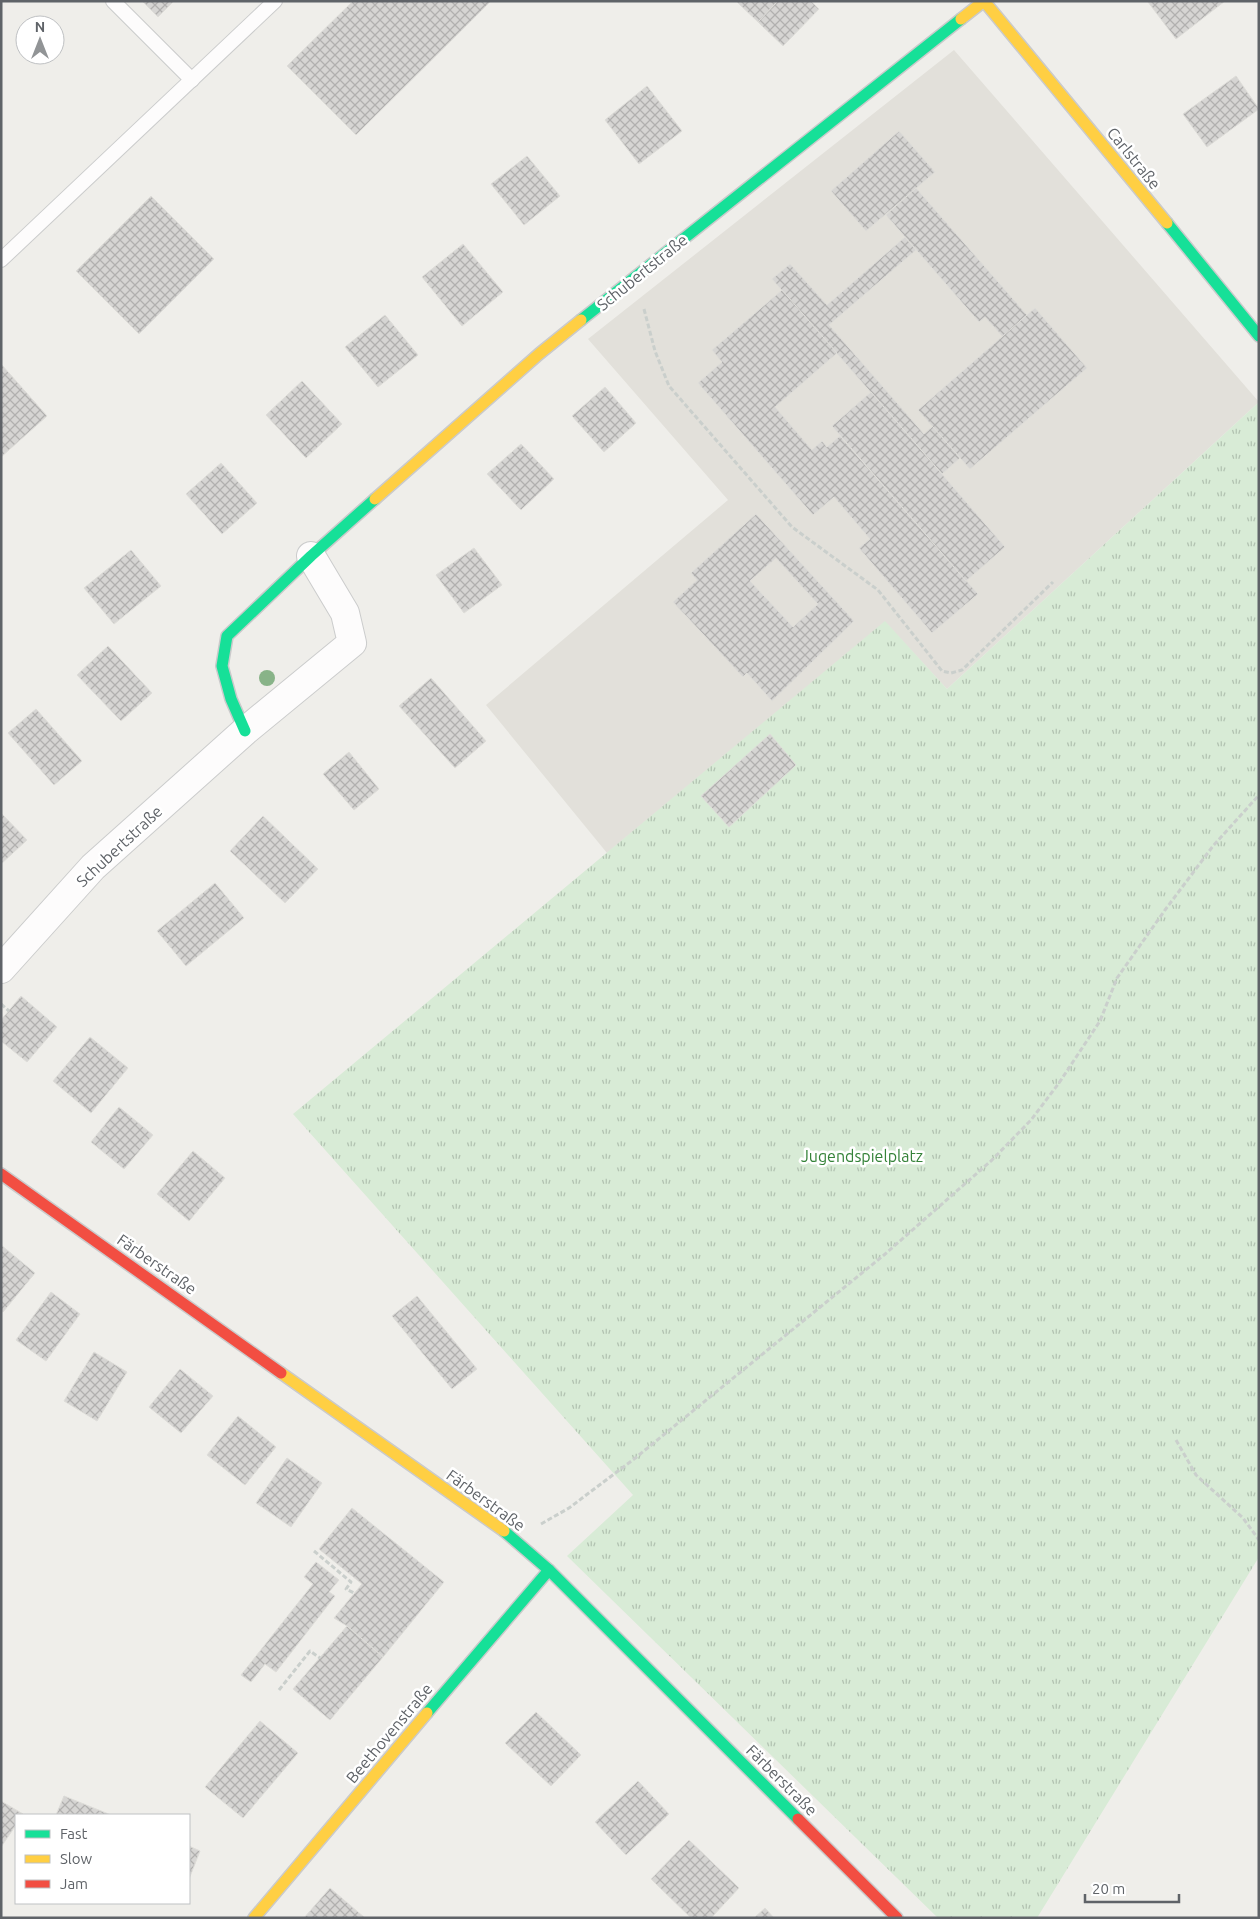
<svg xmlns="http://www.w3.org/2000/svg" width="1260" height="1919" font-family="Ubuntu,sans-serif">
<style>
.education{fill:#e2e0da}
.park{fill:url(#park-tufts)}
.building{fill:url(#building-cross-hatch);stroke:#deddd9;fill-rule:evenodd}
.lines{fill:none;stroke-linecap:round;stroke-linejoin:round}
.lane-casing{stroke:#cbcccc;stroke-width:16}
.street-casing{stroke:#cbcccc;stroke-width:30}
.fast-casing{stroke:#cacacb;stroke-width:14}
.slow-casing{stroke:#cacacb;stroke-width:14}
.jam-casing{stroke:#cacacb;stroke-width:14}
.path{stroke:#cacfcc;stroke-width:3;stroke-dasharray:5 2.5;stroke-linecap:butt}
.lane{stroke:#fdfcfc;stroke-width:14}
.street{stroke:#fdfcfc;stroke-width:28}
.fast{stroke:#16e098;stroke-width:11}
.slow{stroke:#ffcf43;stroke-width:11}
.jam{stroke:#f24e42;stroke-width:11}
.tree{fill:#88b388}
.labels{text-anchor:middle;stroke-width:5;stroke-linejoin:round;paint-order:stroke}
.street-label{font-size:16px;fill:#5f6368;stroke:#fff}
.park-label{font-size:16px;fill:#348238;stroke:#fff}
</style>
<defs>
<pattern id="park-tufts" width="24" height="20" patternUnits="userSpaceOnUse" patternTransform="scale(1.25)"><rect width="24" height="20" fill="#d8ebd6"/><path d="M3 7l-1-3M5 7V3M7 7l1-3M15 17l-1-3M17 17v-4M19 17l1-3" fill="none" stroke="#b2c2b1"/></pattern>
<pattern id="building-cross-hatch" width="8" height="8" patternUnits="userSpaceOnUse" patternTransform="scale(1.25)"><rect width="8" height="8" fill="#d6d5d3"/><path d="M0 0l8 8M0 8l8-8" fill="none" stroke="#b1b0af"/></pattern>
</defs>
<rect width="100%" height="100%" fill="#efeeea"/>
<path class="education" d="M954,50l305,352 -312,287 -62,-67 -278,231 -121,-148 242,-205 -140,-161z"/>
<path class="park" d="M1259,402v1155l-222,361h-99l-371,-362 66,-61 -340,-381 592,-493 62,68z"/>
<g class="building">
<path d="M142,1h32l-16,16z"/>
<path d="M353,1h138l-135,134 -69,-69z"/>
<path d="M736,1h42l-20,21z"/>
<path d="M778,1h33l8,8 -36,37 -25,-24z"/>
<path d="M1150,1h75l-49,38 -28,-37z"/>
<path d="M1236,76l23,33 -52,38 -24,-33z"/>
<path d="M647,86l35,45 -43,33 -34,-44z"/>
<path d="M899,131l36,41 -69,59 -35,-40z"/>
<path d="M527,156l33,40 -36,29 -33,-41z"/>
<path d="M916,188l111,127 -24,22 -18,-20 -6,5 -93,-107z"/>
<path d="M151,196l63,63 -75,75 -63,-63z"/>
<path d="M905,237l11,13 -87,75 95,109 9,-8 27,32 -18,16 -170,-195 18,-15 37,41z"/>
<path d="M463,244l40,48 -41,34 -40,-49z"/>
<path d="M782,290l55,63 -62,54 37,43 10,-9 5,6 13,-11 138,158 -46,39 -73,-85 11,-9 -36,-42 -21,18 -115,-132 24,-21 -10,-12z"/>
<path d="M1035,308l52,60 -117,101 -52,-59z"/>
<path d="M385,315l33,40 -40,32 -33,-40z"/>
<path d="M1,364l46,52 -46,41z"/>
<path d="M302,381l40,43 -36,34 -40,-43z"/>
<path d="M605,387l31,36 -32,29 -32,-36z"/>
<path d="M871,392l134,155 -39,34 -134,-155z"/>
<path d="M521,444l33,35 -33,31 -34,-36z"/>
<path d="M221,463l36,40 -35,31 -36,-40z"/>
<path d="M756,514l98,107 -82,80 -25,-28 -4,4 -70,-75 24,-22 -6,-7zM776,558l42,46 -25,23 -43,-46z"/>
<path d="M474,548l28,37 -38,28 -28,-38z"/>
<path d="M131,550l30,36 -47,38 -30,-36z"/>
<path d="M108,646l44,47 -31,28 -44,-46z"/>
<path d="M431,678l55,63 -31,27 -56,-62z"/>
<path d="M36,709l46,52 -28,24 -46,-52z"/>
<path d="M770,734l26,31 -67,62 -28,-31z"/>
<path d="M349,752l30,37 -25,21 -31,-36z"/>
<path d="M1,813l26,27 -26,24z"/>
<path d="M263,816l55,53 -33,34 -55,-52z"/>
<path d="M215,883l29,35 -58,48 -29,-35z"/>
<path d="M21,996l36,31 -30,35 -26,-21v-21z"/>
<path d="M90,1037l38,31 -37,45 -38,-32z"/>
<path d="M119,1107l34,28 -29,34 -33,-27z"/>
<path d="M193,1151l32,27 -36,43 -32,-27z"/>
<path d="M1,1245l34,28 -32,39 -2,-1z"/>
<path d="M51,1292l29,22 -34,47 -30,-21z"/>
<path d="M417,1296l60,73 -25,20 -60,-73z"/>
<path d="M94,1352l33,20 -30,49 -33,-20z"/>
<path d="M180,1369l33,27 -32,37 -32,-26z"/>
<path d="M238,1416l38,31 -31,38 -38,-30z"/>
<path d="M287,1458l35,25 -31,44 -35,-24z"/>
<path d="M352,1508l92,74 -61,75 -36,-31 -13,-8 28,-34 -43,-35z"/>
<path d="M316,1562l23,18 -10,12 6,4 -59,76 -11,-8 -14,18 -10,-7 72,-91 -9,-7z"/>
<path d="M347,1626l36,31 -53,63 -37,-31z"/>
<path d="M536,1712l45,43 -30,31 -46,-43z"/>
<path d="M260,1721l38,32 -55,65 -38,-31z"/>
<path d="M638,1781l31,33 -43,41 -31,-33z"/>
<path d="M64,1796l47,19h-55z"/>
<path d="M1,1801l22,13 -7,1v10l-15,22z"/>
<path d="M689,1840l50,48 -28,30h-20l-40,-39z"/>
<path d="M189,1846l11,5 -11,28z"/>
<path d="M330,1888l35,30h-61z"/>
<path d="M765,1908l9,10h-20z"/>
</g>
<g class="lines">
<defs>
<g id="lane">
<path d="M113,1l79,79"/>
<path d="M1,260l274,-259"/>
</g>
<path id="street" d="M1,969l92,-102 152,-136 107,-88 -7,-30 -34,-57"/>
<g id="fast">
<path d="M1167,223l92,113"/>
<path d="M581,320l380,-301"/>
<path d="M245,731l-14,-32 -9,-33 5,-30 84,-80 64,-57"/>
<path d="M504,1531l45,39 249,249"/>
<path d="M427,1713l122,-143"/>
</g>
<g id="slow">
<path d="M961,19l23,-18 183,222"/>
<path d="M375,499l164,-145 42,-34"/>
<path d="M281,1373l223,158"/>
<path d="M254,1918l173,-205"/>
</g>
<g id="jam">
<path d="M1,1174l280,199"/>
<path d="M798,1819l99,99"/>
</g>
</defs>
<use href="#lane" class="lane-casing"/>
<use href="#street" class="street-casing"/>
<use href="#fast" class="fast-casing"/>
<use href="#slow" class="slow-casing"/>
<use href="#jam" class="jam-casing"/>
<g class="path">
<path d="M644,309l11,42 14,35 123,141 86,63 64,81 9,2 11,-3 91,-88"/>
<path d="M1,1004l8,7"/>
<path d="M1176,1440l20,35 47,43 16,22"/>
<path d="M541,1524l28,-16 65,-49 250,-204 108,-95 39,-40 28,-37 41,-62 17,-43 48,-68 48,-64 46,-51"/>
<path d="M314,1551l37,31 -5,7 8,4"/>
<path d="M279,1690l31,-39 10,7"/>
</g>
<use href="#lane" class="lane"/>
<use href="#street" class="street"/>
<use href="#fast" class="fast"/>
<use href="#slow" class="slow"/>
<use href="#jam" class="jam"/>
</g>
<circle class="tree" cx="267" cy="678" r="8"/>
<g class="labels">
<g class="street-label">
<text transform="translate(1134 158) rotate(51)" y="6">Carlstraße</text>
<text transform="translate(642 272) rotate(-39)" y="6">Schubertstraße</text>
<text transform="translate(119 846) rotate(-43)" y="6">Schubertstraße</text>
<text transform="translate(157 1264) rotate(35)" y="6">Färberstraße</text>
<text transform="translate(486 1500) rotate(36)" y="6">Färberstraße</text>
<text transform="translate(389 1733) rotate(-50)" y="6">Beethovenstraße</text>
<text transform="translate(782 1780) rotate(45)" y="6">Färberstraße</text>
</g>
<g class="park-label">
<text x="862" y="1162">Jugendspielplatz</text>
</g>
</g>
<rect width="1260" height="1919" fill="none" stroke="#5f6368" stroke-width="5"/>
<rect x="15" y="1814" width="175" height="90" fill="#ffffff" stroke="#bfc1c3"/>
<rect x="25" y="1830" width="25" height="8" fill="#16e098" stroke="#bfc1c3"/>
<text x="60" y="1839" font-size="15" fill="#5f6368">Fast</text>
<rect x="25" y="1855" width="25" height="8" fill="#ffcf43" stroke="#bfc1c3"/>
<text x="60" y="1864" font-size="15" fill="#5f6368">Slow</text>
<rect x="25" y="1880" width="25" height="8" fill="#f24e42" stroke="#bfc1c3"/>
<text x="60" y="1889" font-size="15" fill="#5f6368">Jam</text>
<g transform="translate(40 40)"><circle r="24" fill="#ffffff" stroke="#bfc1c3"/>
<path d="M0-4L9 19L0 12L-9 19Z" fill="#919496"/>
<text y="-8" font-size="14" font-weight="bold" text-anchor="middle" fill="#5f6368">N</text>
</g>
<path d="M1085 1894v8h94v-8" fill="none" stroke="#5f6368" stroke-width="2.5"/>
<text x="1092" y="1894" font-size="15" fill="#5f6368" stroke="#ffffff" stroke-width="4" paint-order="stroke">20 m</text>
</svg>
